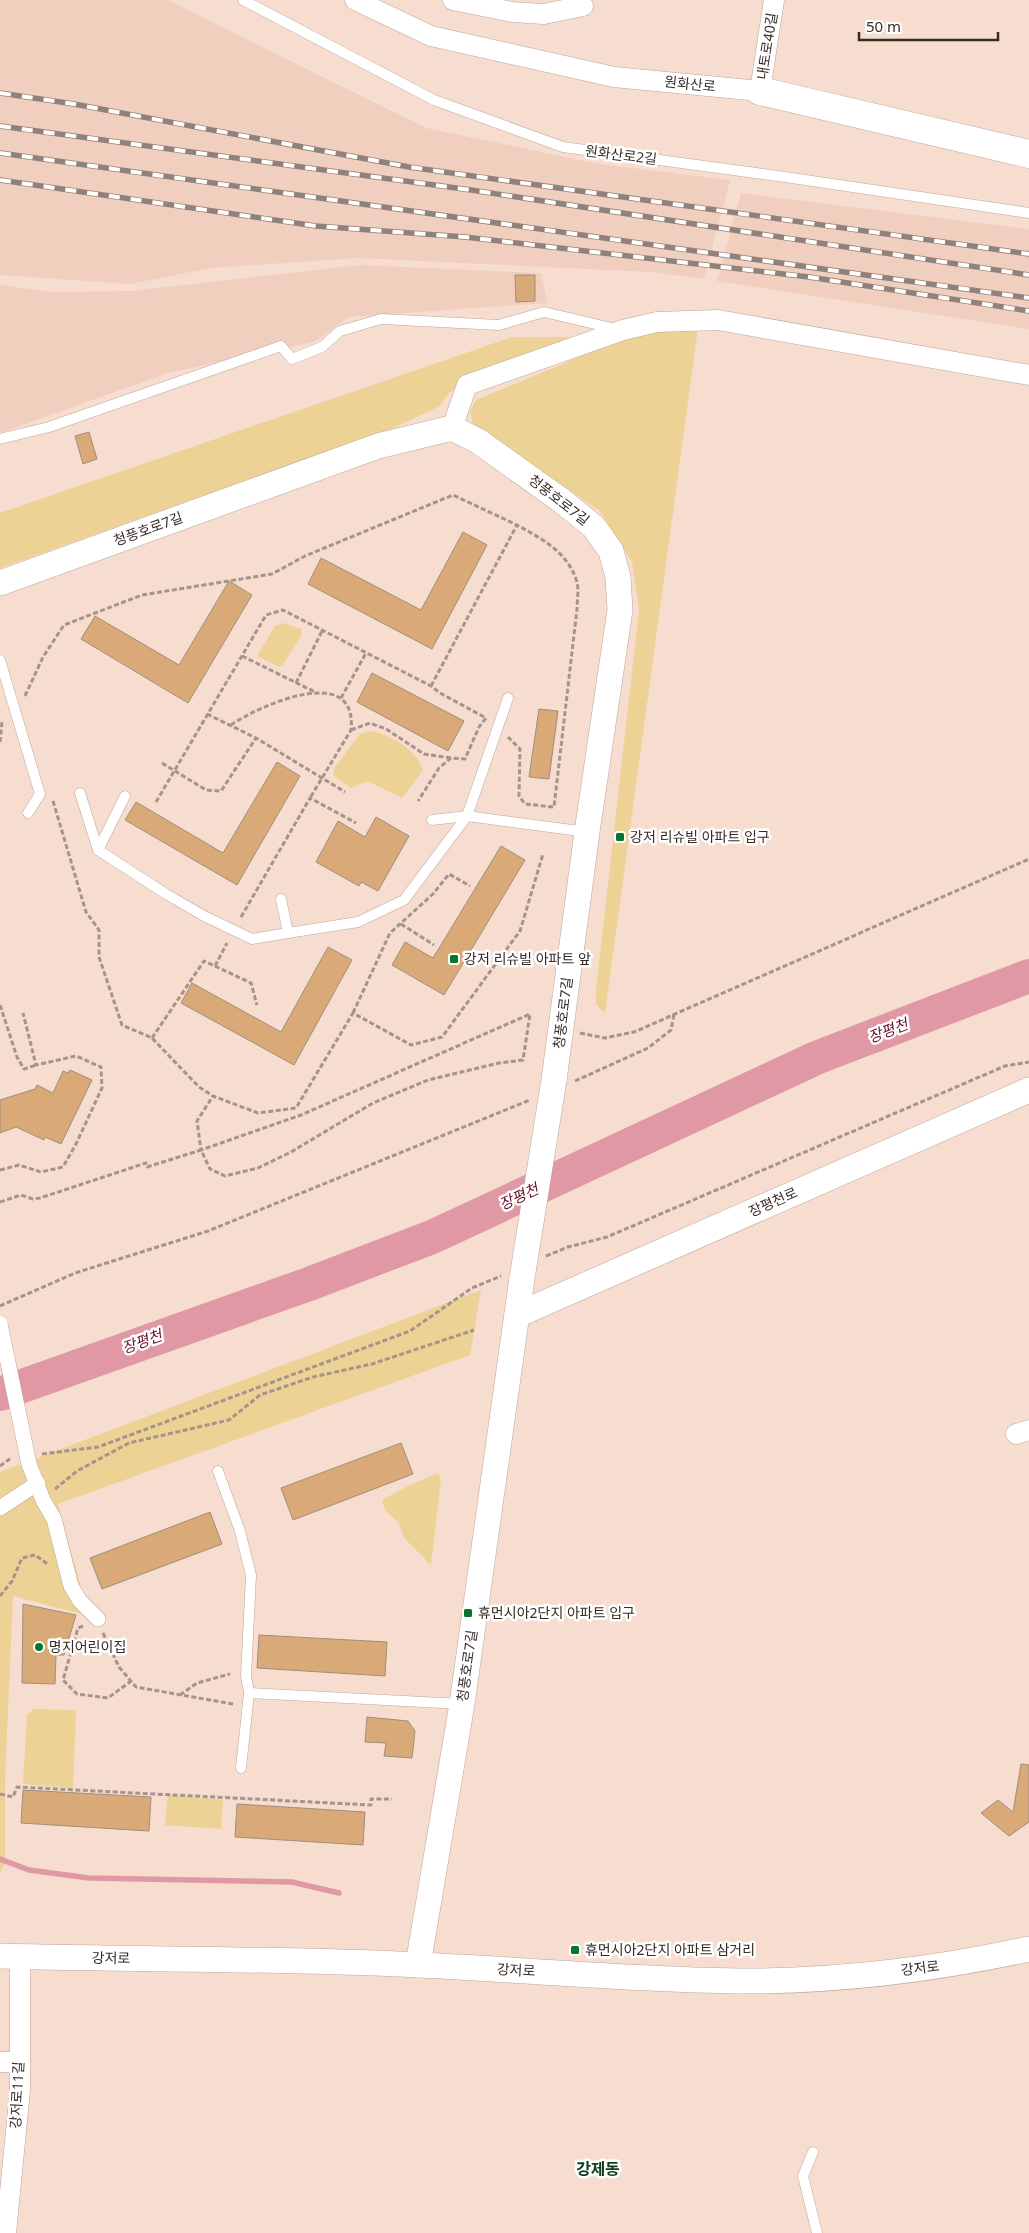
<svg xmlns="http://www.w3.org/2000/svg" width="1029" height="2233" font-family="'Noto Sans','Noto Sans KR',sans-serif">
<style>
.built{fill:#f0cfbf}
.green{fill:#ecd295}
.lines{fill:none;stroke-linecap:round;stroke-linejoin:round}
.stream{stroke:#df98a4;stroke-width:5.5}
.river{stroke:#df98a4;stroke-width:34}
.building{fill:#d9aa77;stroke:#9f8e7c}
.service-casing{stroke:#bea699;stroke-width:11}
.pedestrian-casing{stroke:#bea699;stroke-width:16}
.minor-casing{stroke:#bea699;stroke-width:21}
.tertiary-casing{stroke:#bea699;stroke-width:26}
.secondary-casing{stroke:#bea699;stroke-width:29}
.path{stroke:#a6948a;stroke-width:3;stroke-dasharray:5 2.5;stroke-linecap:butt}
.service{stroke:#fff;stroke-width:10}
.pedestrian{stroke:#fff;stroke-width:15}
.minor{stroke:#fff;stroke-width:20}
.tertiary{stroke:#fff;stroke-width:25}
.secondary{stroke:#fff;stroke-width:28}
.rail-casing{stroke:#928178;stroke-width:5.5}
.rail{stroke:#fff;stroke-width:4;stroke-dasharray:11;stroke-linecap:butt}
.pedestrian-bridge-casing{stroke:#bea699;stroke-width:16;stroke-linecap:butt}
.tertiary-bridge-casing{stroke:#bea699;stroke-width:26;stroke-linecap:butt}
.pedestrian-bridge{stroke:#fff;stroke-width:15}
.tertiary-bridge{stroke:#fff;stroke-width:25}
.poi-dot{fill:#09772b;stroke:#fff;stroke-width:2}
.labels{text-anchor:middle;stroke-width:5;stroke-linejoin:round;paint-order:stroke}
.street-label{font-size:14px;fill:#362c27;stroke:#fff}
.poi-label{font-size:14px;fill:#362c27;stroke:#fff;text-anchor:start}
.water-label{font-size:15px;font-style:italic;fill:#67132c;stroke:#fff}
.quarter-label{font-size:16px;font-weight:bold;fill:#113f1a;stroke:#fff}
</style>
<rect width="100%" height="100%" fill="#f6ddd0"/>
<g class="built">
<path d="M0,0h168l258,128 173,36 131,16 -26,99 -54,-7 -292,-14 -148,10 -80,16 -130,-9z"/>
<path d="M741,193l288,36v100l-312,-48z"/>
<path d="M359,265l182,8 6,30 -198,14 -35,25 -146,31 -168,60v-148l50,7 83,-1z"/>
</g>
<g class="green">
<path d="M698,328l-92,678 -2,7 -8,-9v-14l43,-380 -7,-48 -32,-51 -127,-87 -3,-13 6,-11 169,-70z"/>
<path d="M512,337h66l-120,49 -11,9 -7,11 -47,22 -393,140v-55z"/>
<path d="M283,623l18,6 1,5 -19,31 -4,2 -22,-11 18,-30z"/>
<path d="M373,731c20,5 43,19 50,39l-21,28 -35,-17 -16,7 -18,-13 2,-8 25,-33z"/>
<path d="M481,1290l-11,65 -412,149 31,112 -76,-20 -8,185v83l-5,8v-400z"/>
<path d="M438,1473l3,6 -10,86 -27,-27 -6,-16 -12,-11 -4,-10c5,-6 46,-24 56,-28z"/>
<path d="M34,1709l42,1 -3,78 -50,-4 4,-69z"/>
<path d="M168,1795l55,5 -2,29 -56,-4z"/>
</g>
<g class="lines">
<path class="stream" d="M0,1859l29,11 60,8 203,4 47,11"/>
<path class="river" d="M0,1394l309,-110 123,-47 384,-179 213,-82"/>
</g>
<g class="building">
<path d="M515,275h20v26l-19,1z"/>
<path d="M89,432l8,27 -14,5 -8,-28z"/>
<path d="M463,532l24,13 -55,104 -124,-65 13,-26 100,52z"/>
<path d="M229,581l23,14 -64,108 -107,-64 14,-23 84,49z"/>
<path d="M372,673l92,48 -16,30 -91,-49z"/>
<path d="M539,709l19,2 -9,68 -20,-2z"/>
<path d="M277,762l23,14 -63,109 -112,-65 11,-18 87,51z"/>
<path d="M376,817l33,19 -31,55 -17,-9 -2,4 -43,-24 22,-41 27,16z"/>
<path d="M501,846l24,14 -81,135 -52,-30 13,-23 28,16z"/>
<path d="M328,947l24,13 -58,105 -113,-62 11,-20 89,49z"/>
<path d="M70,1070l22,10 -31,64 -16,-7 -1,3 -28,-13 -16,6v-33l35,-11 2,-4 16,8 10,-22 5,2z"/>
<path d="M401,1443l12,31 -120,46 -12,-32z"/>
<path d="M210,1512l12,32 -120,45 -12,-31z"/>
<path d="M23,1604l53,11 -12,40h-8l-1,29 -33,-1z"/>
<path d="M259,1635l128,7 -2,34 -128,-8z"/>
<path d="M367,1717l41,4 7,10 -3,27 -28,-2 2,-13 -21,-1z"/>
<path d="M1021,1764l8,1v57l-20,14 -28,-23 17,-13 15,12z"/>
<path d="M23,1790l128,7 -2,34 -128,-8z"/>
<path d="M237,1804l128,8 -2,33 -128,-8z"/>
</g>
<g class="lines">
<defs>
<g id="service">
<path d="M243,0l191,100 129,47 222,30 244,36"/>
<path d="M0,439l49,-12 232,-81 11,13 30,-12 18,-16 41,-12 118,6 45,-13 72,17"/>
<path d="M0,660l40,134 -12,19"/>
<path d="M508,698l-41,118 120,16"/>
<path d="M80,793l18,57 68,44 38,22 48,23 36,-6"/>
<path d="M432,820l35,-4"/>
<path d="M98,850l27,-54"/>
<path d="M281,899l7,34 70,-11 46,-22 63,-84"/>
<path d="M218,1471l22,60 11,44 -5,101 3,17 -8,75"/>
<path d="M249,1693l213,11"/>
<path d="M813,2152l-10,24 14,57"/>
</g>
<g id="pedestrian">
<path d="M29,1464l14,36 11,19 17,67 9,15 18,18"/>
<path d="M0,1508l38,-25"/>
</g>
<g id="minor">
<path d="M355,0l76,36 183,41 146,14 14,-91"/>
<path d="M453,0l59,12 32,2 39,-8"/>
<path d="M452,428l15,-43 156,-55 34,-8 61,-2 311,55"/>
<path d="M1016,1434l13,-4"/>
<path d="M0,2062h19"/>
<path d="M6,2233l14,-143v-133"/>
</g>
<g id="tertiary">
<path d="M0,583l378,-137 74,-18 26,13 84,60 32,26 17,24 7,26 2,33 -33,222 -33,248"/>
<path d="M517,1315l512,-225"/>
<path d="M0,1956c140,4 280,2 420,9 109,5 217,15 326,16 94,0 191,-12 283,-32"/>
<path d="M418,1965l44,-261 60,-426"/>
</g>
<path id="secondary" d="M760,91l269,63"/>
</defs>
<use href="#service" class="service-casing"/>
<use href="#pedestrian" class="pedestrian-casing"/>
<use href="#minor" class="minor-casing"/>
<use href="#tertiary" class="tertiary-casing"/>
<use href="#secondary" class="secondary-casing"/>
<g class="path">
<path d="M242,656l73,36"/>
<path d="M296,683l26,-52"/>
<path d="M431,686l86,-161c25,14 51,27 60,57 2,8 0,19 0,27l-23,198 -29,-3 -6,-8 1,-47 -12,-12"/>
<path d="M25,696l18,-39 21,-32 78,-30 130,-21 33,-18 148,-61 64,30"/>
<path d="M341,698l25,-45"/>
<path d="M207,714l49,24 89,54"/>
<path d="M231,725c27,-19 127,-64 120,5l-41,68"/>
<path d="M351,730l19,-7 16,6 38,25 27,4"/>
<path d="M0,742l2,-20"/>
<path d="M162,763l44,27 15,1 35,-53"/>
<path d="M53,801l33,111 13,18v27l23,68 30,13 47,49 14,9 45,17 38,-5 57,-95 58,32 31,-8 78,-106 23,-77"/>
<path d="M156,802l110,-187 17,-5 148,76 9,7 46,25 -7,9 -14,32 -14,-1 -12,10 -21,33"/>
<path d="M241,917l69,-119 46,25"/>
<path d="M401,924l33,21"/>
<path d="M215,966l12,-23"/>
<path d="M0,1005l17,52 7,12 12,-4"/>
<path d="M353,1013l37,-80 43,-39 16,-20 21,12"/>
<path d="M580,1033l25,5 29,-6 395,-173"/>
<path d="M152,1038l52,-77 47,22 6,22"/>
<path d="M575,1081l73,-33 23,-18 3,-16"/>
<path d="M0,1170l19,-5 22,7 22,-5 13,-23 26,-56 -1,-21 -25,-11 -40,9 -13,-52"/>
<path d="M0,1202l21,-7 12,4 7,-1 106,-35 1,4 54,-17 9,19 15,7 33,-8 33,-16 82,-49 55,-23 71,-17 24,-3 7,-46 -229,101 -100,35 -4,-29 16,-25"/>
<path d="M546,1256l22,-9 39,-10 398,-171 24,-4"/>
<path d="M0,1306l75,-33 133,-42 322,-131"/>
<path d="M42,1454l56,-7 312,-116 62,-43 29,-12"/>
<path d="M0,1466l11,-8"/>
<path d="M55,1489l22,-18 52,-28 100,-23 31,-25 53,-18 59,-13 102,-34"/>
<path d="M0,1596l12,-15 10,-23 13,-3 14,10"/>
<path d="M83,1626l-5,2 -15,52 14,14 31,4 23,-17"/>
<path d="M103,1633l16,34 17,20 97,17"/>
<path d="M180,1695l17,-12 33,-9"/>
<path d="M0,1794l13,3 4,-10 354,18v-6h21"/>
</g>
<use href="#service" class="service"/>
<use href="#pedestrian" class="pedestrian"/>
<use href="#minor" class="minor"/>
<use href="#tertiary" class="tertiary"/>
<use href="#secondary" class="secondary"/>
<defs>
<g id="rail">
<path d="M0,93l74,11 335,63 620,87"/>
<path d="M0,126l471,64 558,85"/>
<path d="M0,153l1029,145"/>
<path d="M0,180l316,46 149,11 344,40 220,34"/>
</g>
</defs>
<use href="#rail" class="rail-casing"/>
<use href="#rail" class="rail"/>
<defs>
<path id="pedestrian-bridge" d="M0,1324l29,140"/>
<path id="tertiary-bridge" d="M522,1278l32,-198"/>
</defs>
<use href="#pedestrian-bridge" class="pedestrian-bridge-casing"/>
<use href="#tertiary-bridge" class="tertiary-bridge-casing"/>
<use href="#pedestrian-bridge" class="pedestrian-bridge"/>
<use href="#tertiary-bridge" class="tertiary-bridge"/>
</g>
<g class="poi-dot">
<rect x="615" y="832" width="10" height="10" rx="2.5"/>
<rect x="449" y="954" width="10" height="10" rx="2.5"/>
<rect x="463" y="1608" width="10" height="10" rx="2.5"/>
<circle cx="39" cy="1647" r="5"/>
<rect x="570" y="1945" width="10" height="10" rx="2.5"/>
</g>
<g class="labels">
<g class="street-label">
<text transform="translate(767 46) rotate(-81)" y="5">내토로40길</text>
<text transform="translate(690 84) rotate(6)" y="5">원화산로</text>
<text transform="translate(621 155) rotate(7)" y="5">원화산로2길</text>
<text transform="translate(559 500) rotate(38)" y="5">청풍호로7길</text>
<text transform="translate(148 529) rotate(-20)" y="5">청풍호로7길</text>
<text transform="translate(563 1013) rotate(-83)" y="5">청풍호로7길</text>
<text transform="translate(773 1202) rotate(-24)" y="5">장평천로</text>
<text transform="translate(467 1666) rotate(-82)" y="5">청풍호로7길</text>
<text transform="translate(111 1958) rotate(1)" y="5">강저로</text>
<text transform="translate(920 1968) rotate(-7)" y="5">강저로</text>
<text transform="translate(516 1970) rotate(3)" y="5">강저로</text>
<text transform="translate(17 2095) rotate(-87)" y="5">강저로11길</text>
</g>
<g class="poi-label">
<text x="630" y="842">강저 리슈빌 아파트 입구</text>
<text x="464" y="964">강저 리슈빌 아파트 앞</text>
<text x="478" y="1618">휴먼시아2단지 아파트 입구</text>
<text x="49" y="1652">명지어린이집</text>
<text x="585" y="1955">휴먼시아2단지 아파트 삼거리</text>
</g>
<g class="water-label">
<text transform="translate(888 1031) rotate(-21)" y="5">장평천</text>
<text transform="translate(519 1197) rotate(-25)" y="5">장평천</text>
<text transform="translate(142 1342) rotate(-20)" y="5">장평천</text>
</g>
<g class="quarter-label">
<text x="598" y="2175">강제동</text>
</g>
</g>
<path d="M859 32v8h139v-8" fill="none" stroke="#362c27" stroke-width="2.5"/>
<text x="866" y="32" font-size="15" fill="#362c27" stroke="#ffffff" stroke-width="4" paint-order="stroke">50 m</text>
</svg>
